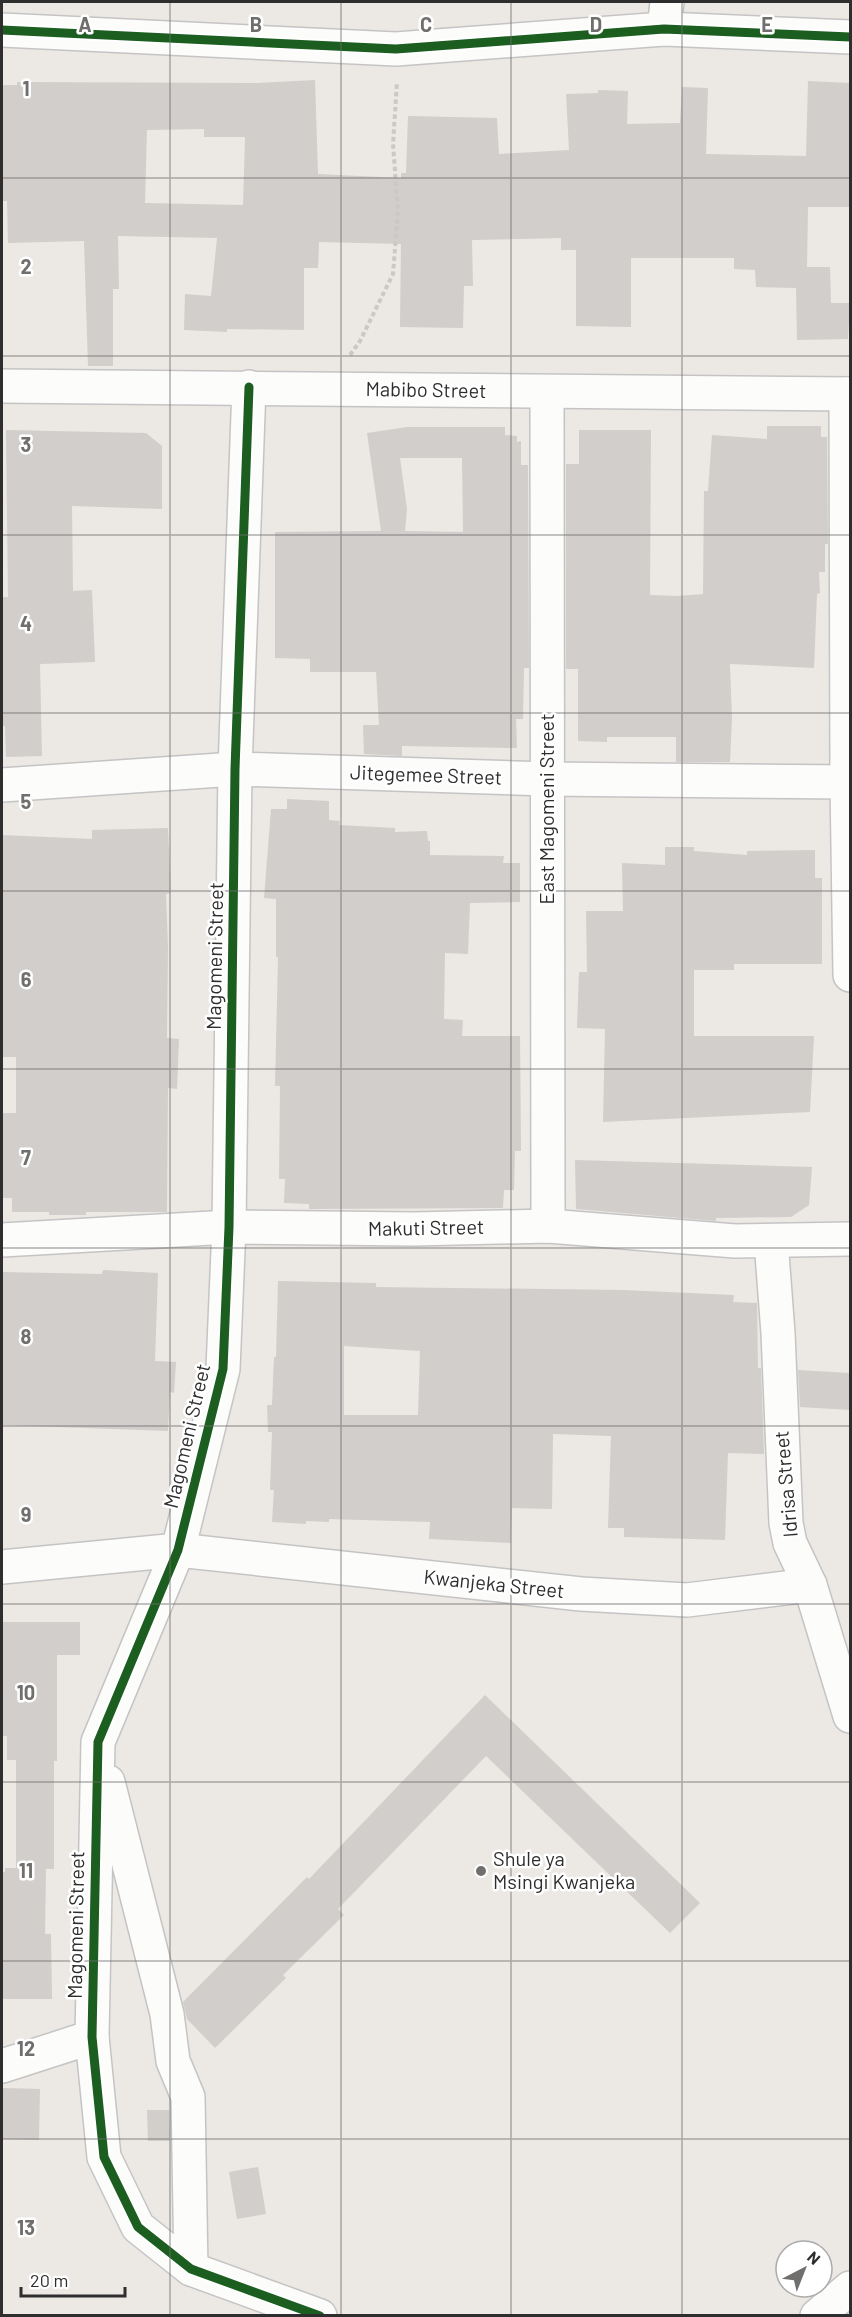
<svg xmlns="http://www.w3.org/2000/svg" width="852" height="2317" font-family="Barlow,sans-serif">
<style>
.building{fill:#d1cecb;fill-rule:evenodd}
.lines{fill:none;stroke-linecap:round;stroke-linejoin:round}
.minor-casing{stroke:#c5c4c5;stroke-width:36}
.path{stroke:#c9c9c8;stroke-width:4;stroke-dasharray:4.5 3;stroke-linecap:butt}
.minor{stroke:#fcfcfb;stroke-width:33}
.cycleway-casing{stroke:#fff;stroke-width:13}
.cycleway{stroke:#1b5e20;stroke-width:9}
.grid{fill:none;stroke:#706f6e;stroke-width:1.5;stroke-opacity:0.55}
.poi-dot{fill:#706f6e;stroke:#fff;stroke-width:2}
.labels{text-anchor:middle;stroke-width:5;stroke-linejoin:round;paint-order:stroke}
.street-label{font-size:20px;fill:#2e2e2e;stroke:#fff}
.poi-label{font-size:20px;fill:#2e2e2e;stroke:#fff;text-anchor:start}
.grid-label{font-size:20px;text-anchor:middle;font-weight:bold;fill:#706f6e;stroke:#fff;stroke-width:5;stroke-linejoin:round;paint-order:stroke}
</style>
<rect width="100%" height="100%" fill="#ece8e4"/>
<g class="building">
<path d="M315,80l3,94 83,4v-5h5l2,-57 89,2 2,36 70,-4 -3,-56 32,-1v-3l30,1 -1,33 53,-1 2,-36 26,1 -2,66 100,2 2,-75 42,2v124h-42l-1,60h23l1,36h19l-2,36 -51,1 -1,-52 -40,-1 -1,-17 -21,-1v-11h-103v69l-55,-1v-76h-15v-12l-89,2 1,46h-9l-1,42 -63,-1 1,-83 -82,-2 -1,26h-14v62l-77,-1v3l-43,-2 1,-36 26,2 6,-58 -99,-2 1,53h-6v77h-25l-4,-125 -76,2 -1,-42h-5v-116h15v-3l240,1zM204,129v8h41l-2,68 -98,-2 2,-73z"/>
<path d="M767,426h54v11h6l1,107h-3v28h-6l1,21 -3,1 -3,74 -84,-4 2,55 -2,43h-54v-25h-69v5l-29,-1v-72h-12v-205h13v-34h72l-1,165 28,1 25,-2 1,-103h4l4,-56 55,4z"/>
<path d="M407,427h98v8l12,1v6l4,-1v24h7l1,203h-5l-1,51h-7l1,29 -115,-2v10l-38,-2 -1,-29h16l-3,-53h-66v-13l-35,-1v-126l106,-1 -14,-98zM400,458h62l1,74 -58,-1 2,-22z"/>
<path d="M6,430l140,3 16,13v63l-90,-3 1,85 19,-1 3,72 -55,2 2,92 -36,1 -1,-31h-3v-129h6z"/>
<path d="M287,799l42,2v19l11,1 -1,4 56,3v4l32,-1 1,10h2v14l74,1 -1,7h17v39l-50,1 -2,51 -23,-1 -1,66 19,1 -1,16h58l1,115h-6l-1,39h-10l-1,18 -194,1v-5l-25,-1 1,-24h-6l1,-93h-5l3,-129h-2v-58l-12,-1 7,-89h16z"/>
<path d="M168,828l3,65 -5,1 2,53 -1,91 12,1 -2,50 -9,-1 -1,124h-81v3h-37v-3h-37v-14h-10v-85h14v-56h-14v-222l90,4v-9z"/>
<path d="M665,847h29v4l53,4v-4l68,-1v28h7v86h-88v6h-40v66h120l-4,76 -207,10 2,-93 -28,-1 2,-56h8l-1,-61h37l-1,-48 43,2z"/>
<path d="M575,1160l237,7 -3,38 -18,12 -75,1v3l-140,-12z"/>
<path d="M103,1270l55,3 -3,88 21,1 -2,31 -4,-1 -2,39 -166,-6v-153l100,2z"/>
<path d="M278,1281l98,2v4l247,3 111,5 -1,7 24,1 1,65h3l3,86 -36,-1 -3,87 -101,-3v-9h-16l3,-92 -58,-2 -1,75 -40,-1 -1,35 -82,-4 1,-17 -101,-3v3l-23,-1v3l-34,-2 2,-32h-4l2,-58h-4l-1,-27h5l2,-48h2zM344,1346l76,5 -2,64h-74z"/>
<path d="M798,1370l52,3v37l-50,-3z"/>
<path d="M2,1622h78v33h-23v106h-3v108h-8l-1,65h6l1,65h-50v-127h3v-4h11v-108h-9v-24h-5z"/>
<path d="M485,1695l215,208 -30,30 -184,-177 -148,153 6,6 -61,60 3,3 -71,70 -28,-29 -4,-17 124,-125 2,2z"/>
<path d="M2,2088l38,1 -1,51 -37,-1z"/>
<path d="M147,2110h22l1,31h-22z"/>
<path d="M258,2167l8,47 -29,5 -8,-47z"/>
</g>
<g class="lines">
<defs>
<g id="minor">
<path d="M664,29l3,-27"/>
<path d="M2,30l394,19 268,-20 186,8"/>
<path d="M2,386l848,8"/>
<path d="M249,387l-14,382 -6,458 -6,142 -45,181 -80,192 -6,295 12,120 34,70 53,42 129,47"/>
<path d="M547,392l1,834"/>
<path d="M846,394l1,388 3,193"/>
<path d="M2,785l233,-16 312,10 303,3"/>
<path d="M2,1240l227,-13 185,2 134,-3 187,15 115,-2"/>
<path d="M771,1241l7,92 8,190 4,20 20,42 40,131"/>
<path d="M2,1567l176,-17 403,44 106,6 123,-15"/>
<path d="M108,1782l59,232 6,47 15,36 3,172"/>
<path d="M2,2066l90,-29"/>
<path d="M817,2316l33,-28"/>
</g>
</defs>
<use href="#minor" class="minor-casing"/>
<path class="path" d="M350,355l10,-14 33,-67 5,-63 -5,-67 4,-62"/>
<use href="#minor" class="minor"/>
<defs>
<g id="cycleway">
<path d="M2,30l394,19 268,-20 186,8"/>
<path d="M249,387l-14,382 -6,458 -6,142 -45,181 -80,192 -6,295 12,120 34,70 53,42 129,47"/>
</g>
</defs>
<use href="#cycleway" class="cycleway-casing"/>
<use href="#cycleway" class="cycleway"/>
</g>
<path class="grid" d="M170,2v2314M341,2v2314M511,2v2314M682,2v2314M2,178h848M2,356h848M2,535h848M2,713h848M2,891h848M2,1069h848M2,1248h848M2,1426h848M2,1604h848M2,1782h848M2,1961h848M2,2139h848"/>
<circle class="poi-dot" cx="481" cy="1871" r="6"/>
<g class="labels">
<g class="street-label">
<text transform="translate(426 390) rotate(1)" y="7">Mabibo Street</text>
<text transform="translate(426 775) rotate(2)" y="7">Jitegemee Street</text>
<text transform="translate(547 809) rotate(-90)" y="7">East Magomeni Street</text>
<text transform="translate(215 956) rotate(-89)" y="7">Magomeni Street</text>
<text transform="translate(426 1228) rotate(-1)" y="7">Makuti Street</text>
<text transform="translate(187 1436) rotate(-77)" y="7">Magomeni Street</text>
<text transform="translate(786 1484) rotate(-95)" y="7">Idrisa Street</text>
<text transform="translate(494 1584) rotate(6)" y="7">Kwanjeka Street</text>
<text transform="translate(76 1925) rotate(-89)" y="7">Magomeni Street</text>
</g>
<g class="poi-label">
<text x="493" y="1866">Shule ya<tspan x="493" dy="23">Msingi Kwanjeka</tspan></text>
</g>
</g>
<g class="grid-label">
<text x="85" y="32">A</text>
<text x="256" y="32">B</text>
<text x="426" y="32">C</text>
<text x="596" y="32">D</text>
<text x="767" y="32">E</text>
<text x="26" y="96">1</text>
<text x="26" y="274">2</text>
<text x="26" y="452">3</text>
<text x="26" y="631">4</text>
<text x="26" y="809">5</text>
<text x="26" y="987">6</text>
<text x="26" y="1165">7</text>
<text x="26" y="1344">8</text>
<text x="26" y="1522">9</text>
<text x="26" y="1700">10</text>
<text x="26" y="1878">11</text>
<text x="26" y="2056">12</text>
<text x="26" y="2235">13</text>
</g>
<rect width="852" height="2317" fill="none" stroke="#2e2e2e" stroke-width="6"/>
<g transform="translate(804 2269) rotate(42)"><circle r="28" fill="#ffffff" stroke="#ababab" stroke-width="1.5"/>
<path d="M0-4.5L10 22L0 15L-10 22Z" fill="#706f6e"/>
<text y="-9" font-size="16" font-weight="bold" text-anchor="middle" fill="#2e2e2e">N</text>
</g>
<path d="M21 2287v9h104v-9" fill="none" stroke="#2e2e2e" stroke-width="3"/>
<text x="30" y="2287" font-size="18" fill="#2e2e2e" stroke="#ffffff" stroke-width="4.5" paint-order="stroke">20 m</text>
</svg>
